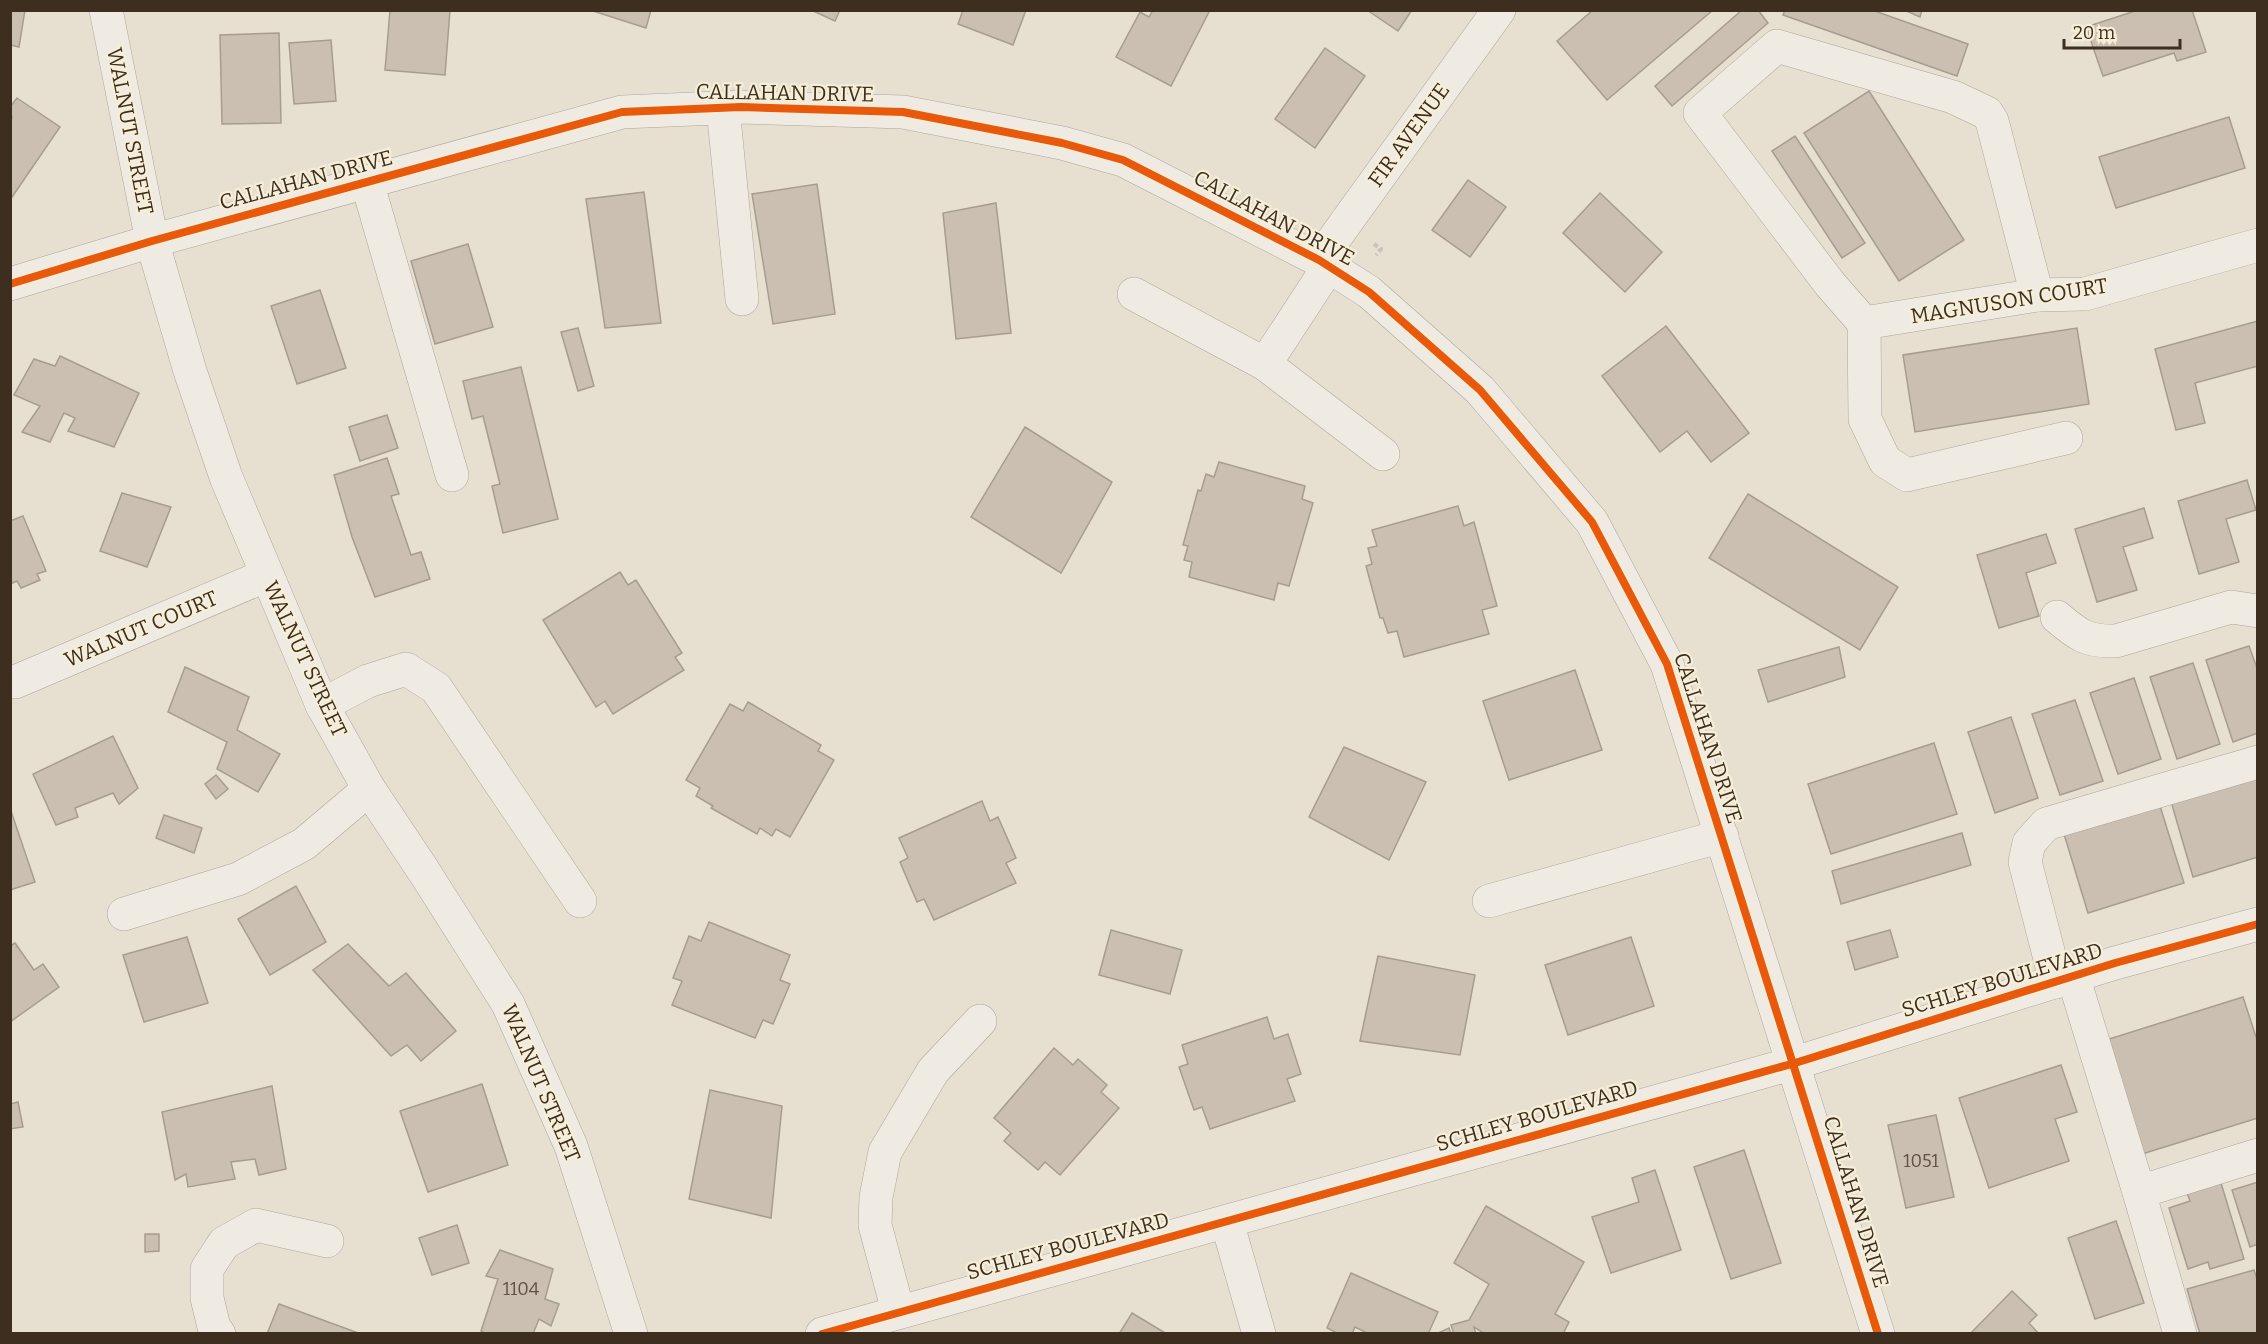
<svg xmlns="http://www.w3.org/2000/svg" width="2268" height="1344" font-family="Bitter,serif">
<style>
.building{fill:#cbbfb2;stroke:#a89c90;stroke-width:1.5}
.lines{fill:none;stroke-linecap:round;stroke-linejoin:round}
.minor-casing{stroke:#ada599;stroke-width:34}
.path{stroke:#c8c2b9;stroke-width:4;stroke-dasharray:4.5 3;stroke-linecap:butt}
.minor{stroke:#efebe3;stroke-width:33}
.cycleway-casing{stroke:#f7eed8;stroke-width:11}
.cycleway{stroke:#e8590c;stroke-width:8}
.labels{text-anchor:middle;stroke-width:4.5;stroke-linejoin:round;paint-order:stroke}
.number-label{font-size:18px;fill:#605244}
.street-label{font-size:21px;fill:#3d2e20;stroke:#f7eed8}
</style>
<rect width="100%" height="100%" fill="#e7e0d1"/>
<g class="building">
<path d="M10,10h15l-6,37 -9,-2z"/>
<path d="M390,10h60l-5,65 -60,-5z"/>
<path d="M590,10h61l-5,18z"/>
<path d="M811,10h29l-5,11z"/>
<path d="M963,10h63l-13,35 -55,-21z"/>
<path d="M1153,10h57l-39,76 -55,-29 24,-45 9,5z"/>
<path d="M1367,10h45l-14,21z"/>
<path d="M1593,10h120l-106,90 -50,-59z"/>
<path d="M1742,10h16l10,13 -96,83 -17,-20z"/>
<path d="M1785,10h87l96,34 -11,32 -174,-61z"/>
<path d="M1904,10h18l-2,7z"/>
<path d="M2138,10h54l14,42 -29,9 -3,-8 -71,23 -17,-49z"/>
<path d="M279,33l2,90 -59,1 -2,-89z"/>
<path d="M331,40l5,61 -42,3 -5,-61z"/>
<path d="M1325,48l40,28 -50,72 -40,-29z"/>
<path d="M1869,91l95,149 -65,41 -95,-148z"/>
<path d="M17,98l43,29 -50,73v-79l2,-3 -2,-11z"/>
<path d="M2229,117l16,51 -129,40 -17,-51z"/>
<path d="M1795,136l70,107 -23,15 -70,-107z"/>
<path d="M1468,180l38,27 -36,50 -38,-27z"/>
<path d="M817,184l18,130 -62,10 -21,-130z"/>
<path d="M644,192l17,131 -56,5 -19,-129z"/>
<path d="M1600,193l62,59 -37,40 -62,-59z"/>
<path d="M996,203l15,130 -55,6 -13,-126z"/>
<path d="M468,244l25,83 -58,17 -24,-83z"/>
<path d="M320,290l26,78 -49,16 -26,-78z"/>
<path d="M2258,321v45l-63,17 10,40 -29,7 -21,-81z"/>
<path d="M1666,326l83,107 -38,29 -24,-31 -27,21 -58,-76z"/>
<path d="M578,328l16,58 -16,5 -17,-59z"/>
<path d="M2077,328l12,76 -174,28 -12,-77z"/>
<path d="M60,356l79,37 -25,54 -46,-16 7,-13 -11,-5 -14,29 -28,-10 18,-26 -26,-11 20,-36 21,7z"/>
<path d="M521,367l37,152 -55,14 -11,-47 8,-2 -17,-68 -11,3 -9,-38z"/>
<path d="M387,415l11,33 -38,13 -11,-34z"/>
<path d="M1025,427l87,55 -51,91 -90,-56z"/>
<path d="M387,458l12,36 -8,2 20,59 10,-3 9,27 -55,18 -23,-60 -18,-62z"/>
<path d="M1219,462l86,24 -3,13 11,4 -24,83 -11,-3 -4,17 -85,-23 3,-15 -8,-2 4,-14 -5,-1 15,-55 3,1 5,-17 8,3z"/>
<path d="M2247,480l9,30 -30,9 13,43 -40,12 -21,-73z"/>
<path d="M122,493l49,14 -24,60 -47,-16z"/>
<path d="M1748,494l150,93 -38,63 -151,-92z"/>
<path d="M1458,506l6,20 10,-4 23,84 -15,4 7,24 -85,23 -7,-26 -9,2 -5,-15h-3l-14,-52 6,-2 -4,-16 9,-2 -5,-16z"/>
<path d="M2144,508l9,30 -30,9 14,43 -40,12 -22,-73z"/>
<path d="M23,516l23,55 -9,3 3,6 -19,8 -4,-7 -7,3v-63z"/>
<path d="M2046,534l10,29 -30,10 13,43 -40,12 -22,-73z"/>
<path d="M620,572l8,13 8,-5 46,73 -7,4 9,13 -71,44 -8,-13 -9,6 -53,-87z"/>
<path d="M2249,646l9,25v62l-25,9 -27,-82z"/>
<path d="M1839,647l6,30 -77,25 -10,-32z"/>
<path d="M2193,663l27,81 -43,15 -27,-82z"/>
<path d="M185,667l64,30 -12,33 43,24 -22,38 -41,-23 10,-27 -59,-30z"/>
<path d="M1575,670l27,80 -93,30 -26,-79z"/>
<path d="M2134,678l27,81 -43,15 -28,-81z"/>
<path d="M2075,700l28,81 -43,14 -28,-81z"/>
<path d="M748,702l73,43 -3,6 16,9 -44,77 -14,-8 -4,7 -12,-8 -3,6 -46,-26 2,-2 -17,-10 4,-8 -14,-8 44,-76 13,7z"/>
<path d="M2011,717l27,81 -43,15 -27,-81z"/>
<path d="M113,736l25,52 -19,16 -6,-11 -38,15 3,9 -22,8 -23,-51z"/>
<path d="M1934,743l23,71 -126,40 -23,-70z"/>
<path d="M1344,747l82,35 -37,78 -80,-43z"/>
<path d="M2258,772v85l-65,20 -23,-79z"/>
<path d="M216,775l12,14 -12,10 -11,-15z"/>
<path d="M982,801l8,20 8,-4 18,41 -10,5 10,20 -82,37 -10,-21 -7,3 -17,-40 8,-4 -9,-20z"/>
<path d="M2160,806l24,77 -96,30 -24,-79z"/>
<path d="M10,808l25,74 -25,8z"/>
<path d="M164,815l38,13 -8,25 -38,-15z"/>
<path d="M1962,833l9,32 -130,39 -9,-33z"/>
<path d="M296,886l30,56 -56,33 -32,-56z"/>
<path d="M709,922l81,33 -10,25 10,4 -17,40 -10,-4 -8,18 -83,-33 10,-24 -9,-3 16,-42 12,5z"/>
<path d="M1111,930l71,20 -12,44 -71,-19z"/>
<path d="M1890,930l8,27 -43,13 -8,-28z"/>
<path d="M187,937l21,66 -64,19 -21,-67z"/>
<path d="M1631,937l23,69 -86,29 -23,-70z"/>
<path d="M15,943l19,27 9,-6 16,23 -49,35v-76z"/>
<path d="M348,944l41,42 17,-13 50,58 -35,30 -14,-16 -16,11 -78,-86z"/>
<path d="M1378,956l97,19 -15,80 -100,-14z"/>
<path d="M2243,997l15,46v75l-116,36 -36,-114z"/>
<path d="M1267,1017l7,22 14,-5 13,40 -14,5 8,22 -85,28 -8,-22 -8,3 -15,-43 9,-3 -6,-19z"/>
<path d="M1054,1048l19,17 5,-6 29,26 -6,7 18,16 -59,67 -15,-13 -7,8 -34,-29 7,-8 -17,-15z"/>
<path d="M2061,1065l16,47 -22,7 14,42 -80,27 -30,-90z"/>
<path d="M482,1084l26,81 -80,27 -28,-81z"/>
<path d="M272,1086l14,83 -27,6 -4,-16 -24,3 4,17 -47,8 -2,-13 -11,6 -13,-68z"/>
<path d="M710,1090l72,16 -11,112 -82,-19z"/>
<path d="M18,1102l5,25 -13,2v-25z"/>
<path d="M1936,1115l18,82 -48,11 -18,-83z"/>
<path d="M1744,1150l37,113 -50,16 -37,-112z"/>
<path d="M1655,1170l26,80 -70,23 -19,-56 47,-15 -7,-24z"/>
<path d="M2258,1182v62l-8,3 -18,-57z"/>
<path d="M2221,1183l23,76 -34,10 -2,-7 -20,7 -19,-61 21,-7 -3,-8z"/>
<path d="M1486,1206l98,56 -29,52 14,8 -6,12h-78l-11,-7 2,7h-22l-3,-9 18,-5 20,-36 -35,-21z"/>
<path d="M2116,1221l28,82 -49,16 -27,-81z"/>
<path d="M457,1225l12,38 -37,12 -13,-37z"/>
<path d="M145,1234h14v17l-14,1z"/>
<path d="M500,1250l53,19 -8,30 14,5 -8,22 -12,-7 -6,15h-47l-5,-3 17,-52 -12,-3z"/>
<path d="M2254,1270l4,12v52h-58l-13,-45z"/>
<path d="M1351,1273l87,39 -10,22h-59l-14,-7 -3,7h-13l-12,-6z"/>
<path d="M2012,1291l25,24 -8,8 10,11h-69z"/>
<path d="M279,1304l82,30h-94z"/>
<path d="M1132,1313l35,21h-48z"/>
<path d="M1449,1328l2,6h-10l-1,-2z"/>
</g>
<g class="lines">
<defs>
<g id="minor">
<path d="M106,10l46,231 38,130 36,106 96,228 47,84 54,81 85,134 63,142 60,188"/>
<path d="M723,108l19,191"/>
<path d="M367,182l85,293"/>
<path d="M1319,260l180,-250"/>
<path d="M1329,266l-64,98 118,90"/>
<path d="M10,284l142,-43 470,-129 119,-5 162,5 159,31 61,17 196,100 50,32 111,98 112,132 75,142 211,670"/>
<path d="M1134,294l131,70"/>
<path d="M2037,295l-45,-174 -5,-8 -34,-16 -176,-51 -77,67 130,171 34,39 1,96 20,42 22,14 159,-37"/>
<path d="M1864,323l173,-28 48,-1 173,-49"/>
<path d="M2057,617c21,18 30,25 59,24l115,-34 27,4"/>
<path d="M15,682l252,-107"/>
<path d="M322,705l46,-24 38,-12 30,19 144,213"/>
<path d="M1489,901l233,-65"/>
<path d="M124,914l114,-35 66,-35 65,-55"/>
<path d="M2073,976l66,216 119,-37"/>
<path d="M2056,982l-31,-120 4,-19 17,-19 212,-62"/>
<path d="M2139,1192l41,142"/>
<path d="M1227,1222l32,112"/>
<path d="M898,1311l-23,-86 1,-28 9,-45 48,-81 47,-50"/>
<path d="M219,1334l-5,-7 -7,-29v-29l17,-26 32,-18 71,16"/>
<path d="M822,1334l973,-271 320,-100 143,-39"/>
</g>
</defs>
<use href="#minor" class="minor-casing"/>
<path class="path" d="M1374,244l7,5 -5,6"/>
<use href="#minor" class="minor"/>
<defs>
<g id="cycleway">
<path d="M10,284l142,-43 470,-129 119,-5 162,5 159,31 61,17 196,100 50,32 111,98 112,132 75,142 211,670"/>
<path d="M822,1334l973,-271 320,-100 143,-39"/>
</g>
</defs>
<use href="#cycleway" class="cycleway-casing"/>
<use href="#cycleway" class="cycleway"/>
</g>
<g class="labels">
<g class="number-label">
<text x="1921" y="1167">1051</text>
<text x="521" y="1295">1104</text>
</g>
<g class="street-label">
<text transform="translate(785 93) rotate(1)" y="7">CALLAHAN DRIVE</text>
<text transform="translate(130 131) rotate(79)" y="7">WALNUT STREET</text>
<text transform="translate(1409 135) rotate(-54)" y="7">FIR AVENUE</text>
<text transform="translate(306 180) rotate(-15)" y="7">CALLAHAN DRIVE</text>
<text transform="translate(1274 218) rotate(28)" y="7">CALLAHAN DRIVE</text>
<text transform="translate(2009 301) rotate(-9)" y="7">MAGNUSON COURT</text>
<text transform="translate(141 629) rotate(-23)" y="7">WALNUT COURT</text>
<text transform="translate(305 659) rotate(65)" y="7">WALNUT STREET</text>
<text transform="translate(1708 738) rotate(72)" y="7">CALLAHAN DRIVE</text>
<text transform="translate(2002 980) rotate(-17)" y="7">SCHLEY BOULEVARD</text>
<text transform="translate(541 1083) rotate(67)" y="7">WALNUT STREET</text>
<text transform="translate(1537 1116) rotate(-16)" y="7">SCHLEY BOULEVARD</text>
<text transform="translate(1856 1202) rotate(73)" y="7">CALLAHAN DRIVE</text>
<text transform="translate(1068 1246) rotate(-15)" y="7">SCHLEY BOULEVARD</text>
</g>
</g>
<rect width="2268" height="1344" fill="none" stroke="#3d2e20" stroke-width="24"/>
<path d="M2064 39v9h116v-9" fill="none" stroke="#3d2e20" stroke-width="3"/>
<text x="2073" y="39" font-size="18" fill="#3d2e20" stroke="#f7eed8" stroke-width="4.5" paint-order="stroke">20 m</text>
</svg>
